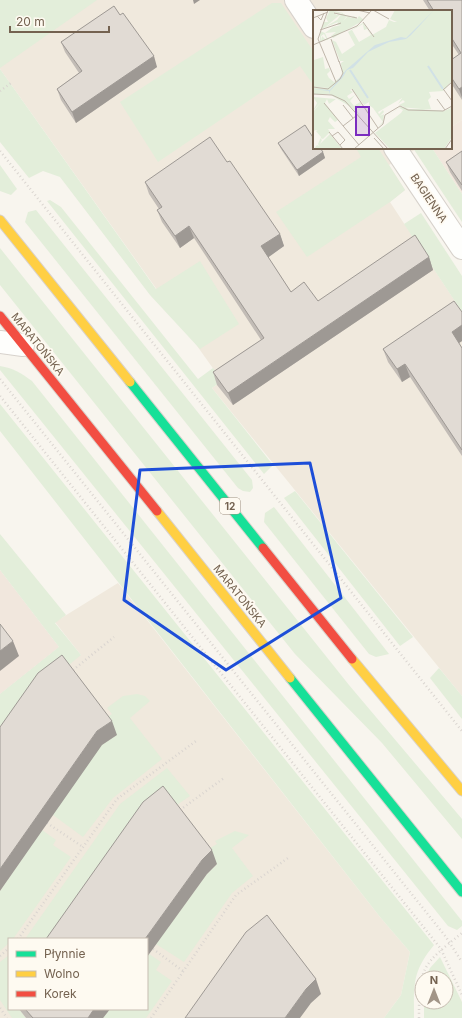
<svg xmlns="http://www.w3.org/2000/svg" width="462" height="1018" font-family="Inter,sans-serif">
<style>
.residential{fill:#f0e9dd;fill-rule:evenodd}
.commercial{fill:#f1e7dd}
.green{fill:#e3eeda}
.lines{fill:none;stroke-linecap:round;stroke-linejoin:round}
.street-casing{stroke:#d7d2cc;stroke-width:24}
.fast-casing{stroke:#d9d2cc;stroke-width:11}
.slow-casing{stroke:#d9d2cc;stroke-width:11}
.jam-casing{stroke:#d9d2cc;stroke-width:11}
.path{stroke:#dad5d0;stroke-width:2.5;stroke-dasharray:1 3;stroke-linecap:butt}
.street{stroke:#fefefc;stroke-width:22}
.fast{stroke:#16e098;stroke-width:9}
.slow{stroke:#ffcf43;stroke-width:9}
.jam{stroke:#f24e42;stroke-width:9}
.wall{fill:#c2bcb6}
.shaded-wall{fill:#9e9994}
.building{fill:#e1dbd4;stroke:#9e9994}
.marked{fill:none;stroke:#1d4ed8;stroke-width:3;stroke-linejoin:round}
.labels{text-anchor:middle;stroke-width:3.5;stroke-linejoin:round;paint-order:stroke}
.shield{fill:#fefaf1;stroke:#9d9080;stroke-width:1}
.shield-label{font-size:10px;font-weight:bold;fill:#746250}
.street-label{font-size:11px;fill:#746250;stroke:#fefaf1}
.inset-river{fill:none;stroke:#d1e1e6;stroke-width:2}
.inset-road{fill:none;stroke:#bfb6aa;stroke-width:1}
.view{fill:#7b2cbf;fill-opacity:0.15;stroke:#7b2cbf;stroke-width:2}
.inset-edge{fill:none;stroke:#746250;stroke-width:2}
</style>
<rect width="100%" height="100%" fill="#f8f5ee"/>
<g class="residential">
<path d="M0,0h462v120l-11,7v-116h-137v137h104l-29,17 16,25 -15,12 72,110v384l-250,-308 10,-7 -222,-312z"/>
<path d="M118,583l262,334 30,35 -9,43 -17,23h-384v-324l59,-47 22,8 -26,-33zM9,939h138v70h-138z"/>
</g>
<g class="commercial">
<path d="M462,120v74l-30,-46h19v-21z"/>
<path d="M0,570l59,77 -59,47z"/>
</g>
<g class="green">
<path d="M0,0h97l-97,68z"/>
<path d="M272,3h9l33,49v34l-14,-20 -142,96 -38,-60z"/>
<path d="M0,69l156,220 44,-28 39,63 -39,25 -50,-54 -90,-118 -17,-6 -14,7 -29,-36z"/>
<path d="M356,148h22l27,42 -15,12 -83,55 -31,-45 85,-55z"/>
<path d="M413,148h19l30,46v28z"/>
<path d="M0,165l17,24 -6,6 -11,-4z"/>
<path d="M50,200l11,7 137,172 15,-11 9,13 -10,7 61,77 -9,9 -217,-273z"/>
<path d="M36,210l216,270 1,8 -3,4 -7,-1 -5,-3 -213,-266 3,-10z"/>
<path d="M421,213l41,63v36l-58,-88z"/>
<path d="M0,248l349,437 113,134v20l-80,-96 -87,-89 -295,-369z"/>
<path d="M0,366c13,2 21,7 32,15l430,540v5l-5,4 -9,-4 -448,-556z"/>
<path d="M0,404l434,541c-22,27 -20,39 -20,73h-30l17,-23 9,-43 -30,-35 -380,-486z"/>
<path d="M295,491l118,146 -13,9 -116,-148z"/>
<path d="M274,507l115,147 -13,3 -7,-3 -105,-132 1,-9z"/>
<path d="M0,534l66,81 -11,8 26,32 -11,9 -70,85v-55l59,-47 -59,-77z"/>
<path d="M439,668l23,28v23l-32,-41z"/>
<path d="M137,694l8,2 5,5 -20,17 32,41 -49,39 -30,39 -30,-22 52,-96 7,-5 -5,-6 16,-12z"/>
<path d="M167,768l23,28 -16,11 -113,132h-36l95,-135z"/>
<path d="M42,830l14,10 -3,5 18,12 -58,82h-4v4l-9,8v-60z"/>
<path d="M235,831l14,4 -17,13 21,28 -21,17 -48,69 -28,-18 51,-70 10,-10 -10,-14 10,-6 -2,-3z"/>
<path d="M149,954l12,8 -5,8 16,11 -26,37h-43l6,-9h38v-52z"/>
<path d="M9,955v54h10l7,9h-14l-12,-18v-38z"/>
<path d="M440,957l22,45v16h-38v-16h22v-24h-21l5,-10z"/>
</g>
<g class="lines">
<defs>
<g id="street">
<path d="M296,0l18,27"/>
<path d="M395,148l67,100"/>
<path d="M0,342l23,3"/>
</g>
<g id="fast">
<path d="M130,382l133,166"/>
<path d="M290,678l172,214"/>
</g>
<g id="slow">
<path d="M0,220l130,162"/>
<path d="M157,511l133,167"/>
<path d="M352,659l110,132"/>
</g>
<g id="jam">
<path d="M0,316l157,195"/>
<path d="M263,548l89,111"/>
</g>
</defs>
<use href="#street" class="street-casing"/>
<use href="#fast" class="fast-casing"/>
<use href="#slow" class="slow-casing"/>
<use href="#jam" class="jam-casing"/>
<g class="path">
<path d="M0,91l11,-8"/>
<path d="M0,151l462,580"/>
<path d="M0,379l446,558 16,25"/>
<path d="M0,396l441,553 21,46"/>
<path d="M73,670l41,-33"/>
<path d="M180,810l44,-32"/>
<path d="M47,823l36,24"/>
<path d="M18,939l99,-140 79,-58"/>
<path d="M153,949l30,22"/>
<path d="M0,956l9,-8"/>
<path d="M0,1008l7,10"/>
<path d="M151,1018l85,-123 52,-37"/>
<path d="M419,1018c0,-51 3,-53 43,-85"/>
</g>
<use href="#street" class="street"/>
<use href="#fast" class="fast"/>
<use href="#slow" class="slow"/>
<use href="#jam" class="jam"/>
</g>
<g class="wall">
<path d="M423,0h39v100l-11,-17v-23l8,-5 -8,-12v-32h-21z"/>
<path d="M120,15l37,52 -81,56 -15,-23 -4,-11 22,-16 -14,-21 -4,-10z"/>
<path d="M278,143l45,9 2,6 -26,18 -18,-27z"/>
<path d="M462,151v40l-12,-19 -4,-10z"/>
<path d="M227,162l53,72 4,12 -16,11 23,35 27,9 111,-44 4,13 -200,135 -16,-20 -4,-13 48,-32 -67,-102 -14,10 -18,-26 -5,-12 2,-1 -10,-15 -4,-12z"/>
<path d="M462,312v29l-3,2 3,5v108l-52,-79 -8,5 -14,-20 -5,-13z"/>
<path d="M19,1009h91l-7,9h-77z"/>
</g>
<g class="shaded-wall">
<path d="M193,0h7l-6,4z"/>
<path d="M154,56l3,11 -81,56 -4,-11z"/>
<path d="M462,87v11l-3,-9z"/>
<path d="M323,152l2,6 -26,18 -2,-6z"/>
<path d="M189,226l5,12 -14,10 -5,-12z"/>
<path d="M280,234l4,12 -18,13 -5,-13z"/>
<path d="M429,257l4,13 -200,135 -5,-12z"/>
<path d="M462,325v16l-6,4 -4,-13z"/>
<path d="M405,364l5,13 -8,5 -5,-13z"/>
<path d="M13,641l6,15 -19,15v-20z"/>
<path d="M112,721l5,14 -15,10 -102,146v-22l97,-138z"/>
<path d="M212,850l5,14 -10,10 -60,83v-18h-2l57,-79z"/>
<path d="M316,979l5,15 -10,9 -11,15h-15l21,-29z"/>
<path d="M94,1009h16l-7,9h-15z"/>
</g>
<g class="building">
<path d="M427,0h35v87l-3,2 -8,-12v-17l10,-7 -10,-16v-26h-17z"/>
<path d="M114,6l6,9 3,-2 31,43 -82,56 -15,-23 25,-18 -21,-29z"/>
<path d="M305,125l9,14v9h6l3,4 -26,18 -19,-27z"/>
<path d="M210,137l17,25 3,-1 50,73 -19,12 30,46 13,-10 14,19 97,-66 14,22 -201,136 -15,-21 51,-34 -75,-112 -14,10 -18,-26 5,-3 -17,-25z"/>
<path d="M462,151v34l-16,-23z"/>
<path d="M454,301l8,11v13l-10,7 10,16v102l-57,-86 -8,5 -14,-20z"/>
<path d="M0,624l13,17 -13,10z"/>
<path d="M62,655l50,66 -15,10 -97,138v-142l38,-54z"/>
<path d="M163,786l49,64 -10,10 -57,79h-99l97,-137z"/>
<path d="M267,915l49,64 -10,10 -21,29h-100l61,-86z"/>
<path d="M25,1009h69l-6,9h-55z"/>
</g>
<path class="marked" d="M310,463l31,135 -115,72 -102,-70 16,-130z"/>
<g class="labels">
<rect class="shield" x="220" y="498" width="20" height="16" rx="3"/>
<g class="shield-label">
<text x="230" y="510">12</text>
</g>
<g class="street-label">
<text transform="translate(429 198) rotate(56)" y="4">BAGIENNA</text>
<text transform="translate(38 344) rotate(51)" y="4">MARATOŃSKA</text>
<text transform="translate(240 596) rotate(51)" y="4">MARATOŃSKA</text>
</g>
</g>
<g transform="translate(313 10)">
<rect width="139" height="139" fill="#f8f5ee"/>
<path d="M17,0l13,3 -6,1 -3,-3 2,4 5,-1 -16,13 12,-7 5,-7 5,3 -4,5 5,-5 -1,-1 4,3 3,-2 3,3 2,-3 5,4 -31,18 -2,-2 5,-4 -11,1 3,7 3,-1 -4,1 -3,-6 -3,2v5l1,-5 4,4 -6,2v-11l5,2 8,-6 8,-2h-4l1,-3 -17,7 3,-7h4l-2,-4zM82,0h57v71l-9,10 -14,1 2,5 -3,3 3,9h-22l-10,-4 6,-3 -2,-2 -5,4 4,-6 -24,14 1,2 4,-4 1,2 -4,4 4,-2 -1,9 -5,3 5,-4 -10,-14 -4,-3v-3l-5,3 -12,-16 -2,1 3,2 -6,4 2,3 6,-4 -5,6 4,5 6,-4 2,2 -6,5 5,8 -10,-10 -22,-13h-16l1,-6h15l-16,-1 1,-27 9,-3 2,12 4,-1 1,3 -3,3 4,-1 -4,1 2,4 5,4 8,-6 -1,-13 3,-2h-4l-8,-21 4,2 6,12 13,-9 -7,-13 15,-9 9,12 14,-8 3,-7 5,2h3l-7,-3zM50,14l1,6 3,-1 4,6 -12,7 -7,-12zM0,87l23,2 -7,5 -2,-5 -2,4 13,17 -3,2 -5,-5 -2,4 7,8h-7l2,3 -7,7 -3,-1 2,2 -2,4 10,-10 12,15h-28l3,-4 2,1 -1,-2 3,-7 -5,-6h2l-2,-1 -3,1v-19l8,-10 -8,9 4,-8zM87,97l44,4 7,-3 1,29 -8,12h-54l-15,-16 26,-20 2,-3 -4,-2 -14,10z" fill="#e3eeda" fill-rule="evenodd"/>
<path d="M121,0l-23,25 -5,4 -17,3 -21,10 -15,16 -6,2 -4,7 -13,14v3l-1,-3 -16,-2 17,1 16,-20 29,-25 26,-8 5,1z" fill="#d1e1e6"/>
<path class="inset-river" d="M115,56l15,23M37,60l18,28"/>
<path class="inset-road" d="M15,0l-10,29 18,43M44,0l13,3M60,0l16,9M21,3l23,5M4,6l4,4 3,-7M0,8l15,-6M50,12l11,15M7,20l21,-7M18,29l8,23M0,35l44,-19 15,-16M0,77l15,2 12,-10 3,-6 -4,-12M39,79l26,39M130,80l9,-8M131,80l8,11M0,84l19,1 13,6 43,48M124,89l8,11M11,93l35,42M30,95l10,13M30,116l13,-10M16,122l14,17M19,126l6,-4 7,8 -5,5M61,128l10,11M41,139l29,-25 2,-9 15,-9 8,4 35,1 9,-5M132,139l7,-10"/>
<path class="view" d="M43,97h13v28h-13z"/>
<rect width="139" height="139" class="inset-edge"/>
</g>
<rect x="8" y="938" width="140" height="72" fill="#fefaf1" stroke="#c7bdb1"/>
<rect x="16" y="951" width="20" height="6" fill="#16e098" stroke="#c7bdb1"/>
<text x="44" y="958" font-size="12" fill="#746250">Płynnie</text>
<rect x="16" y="971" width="20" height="6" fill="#ffcf43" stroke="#c7bdb1"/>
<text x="44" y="978" font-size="12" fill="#746250">Wolno</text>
<rect x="16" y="991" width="20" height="6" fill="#f24e42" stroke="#c7bdb1"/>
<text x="44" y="998" font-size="12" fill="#746250">Korek</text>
<g transform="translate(434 990)"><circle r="19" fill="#fefaf1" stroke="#c7bdb1"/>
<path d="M0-3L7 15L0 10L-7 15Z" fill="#a29587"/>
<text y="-6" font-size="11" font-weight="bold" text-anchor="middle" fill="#746250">N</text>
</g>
<path d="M10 26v6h99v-6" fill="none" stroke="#746250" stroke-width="2"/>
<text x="16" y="26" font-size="12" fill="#746250" stroke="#fefaf1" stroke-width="3" paint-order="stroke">20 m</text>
</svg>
